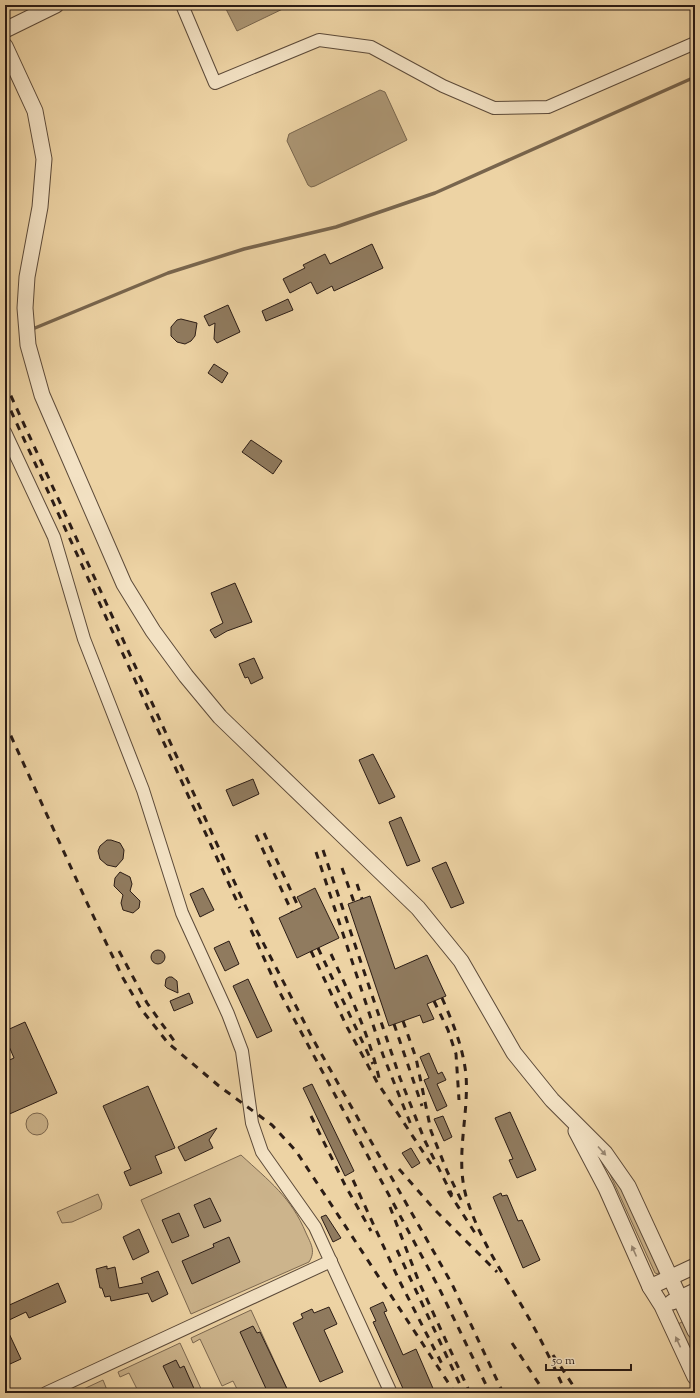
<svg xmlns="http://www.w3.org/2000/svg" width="700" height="1398" font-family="'Sorts Mill Goudy',serif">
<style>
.green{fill:#ccb48c;stroke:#7c6850}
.water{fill:#ab9573;stroke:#78654d}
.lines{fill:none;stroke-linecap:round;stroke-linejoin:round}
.stream{stroke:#78654d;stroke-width:3.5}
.building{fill:#907b5f;stroke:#2b1c15}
.minor-casing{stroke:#5c4a39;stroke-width:14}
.tertiary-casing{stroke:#5c4a39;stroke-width:17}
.minor{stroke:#f3e2c4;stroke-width:12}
.tertiary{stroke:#f3e2c4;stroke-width:15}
.rail{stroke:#2b1c15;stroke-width:3;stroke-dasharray:7 7;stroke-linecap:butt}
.oneway{fill:#998975}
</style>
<rect width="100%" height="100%" fill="#edd3a4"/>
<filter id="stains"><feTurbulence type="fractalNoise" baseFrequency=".005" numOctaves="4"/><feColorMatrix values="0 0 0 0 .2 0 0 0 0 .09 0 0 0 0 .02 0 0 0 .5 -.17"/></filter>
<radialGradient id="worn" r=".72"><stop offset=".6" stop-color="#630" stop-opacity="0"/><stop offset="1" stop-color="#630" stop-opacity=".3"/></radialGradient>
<g class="green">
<circle cx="37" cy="1124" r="11"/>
<path d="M241,1155c28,26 50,42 65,78 5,11 10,18 3,29l-118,52 -50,-114z"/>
<path d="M609,1172l12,14 39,84 -2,4 -3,-1z"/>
<path d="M98,1194l4,10 -1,5 -29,13 -10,1 -5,-11z"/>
<path d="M251,1310l38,83h-50l-6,-12 -11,5 -22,-47 -7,4 -2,-5z"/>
<path d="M684,1321l11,25v15l-17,-37z"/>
<path d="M180,1343l23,50h-64l-10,-20 -9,4 -2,-5z"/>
<path d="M103,1380l4,10 -6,3h-26z"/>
</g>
<g class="water">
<path d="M224,5h67l-54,26z"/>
<path d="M380,90l5,2 22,48 -92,46 -4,1 -3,-2 -21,-44 2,-7z"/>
</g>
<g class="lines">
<path class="stream" d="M35,328l133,-55 76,-24 92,-22 99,-34 260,-116"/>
</g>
<g class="building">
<path d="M372,244l11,24 -49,23 -2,-5 -15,8 -6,-12 -21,11 -7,-14 22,-11 -2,-3 22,-11 5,10z"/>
<path d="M288,299l5,11 -27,11 -4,-10z"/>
<path d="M228,305l12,27 -23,11 -3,-4 1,-16 -6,3 -5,-10z"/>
<path d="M181,319l16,4 -2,13 -4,5 -6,3 -8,-2 -6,-6v-9l6,-7z"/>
<path d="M214,364l14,9 -6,10 -14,-10z"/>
<path d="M251,440l31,21 -9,13 -31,-22z"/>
<path d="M235,583l17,39 -25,9 -12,7 -5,-8 13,-7 -12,-30z"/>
<path d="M254,658l9,20 -12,6 -3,-7 -3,1 -6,-14z"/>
<path d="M373,754l22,43 -16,7 -20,-44z"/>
<path d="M253,779l6,15 -26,12 -7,-16z"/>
<path d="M401,817l19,44 -13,5 -18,-44z"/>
<path d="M107,840h4l9,3 4,7 -1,9 -7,8 -9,-2 -7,-6 -2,-8 2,-5z"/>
<path d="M446,862l18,41 -13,5 -19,-40z"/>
<path d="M120,872l10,5 2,7 -2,7 10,10 -1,7 -6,5 -10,-3 -2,-7 2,-8 -9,-9 1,-8z"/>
<path d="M203,888l11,22 -14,7 -10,-23z"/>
<path d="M315,888l24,50 -42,20 -18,-40 23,-11 -5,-10z"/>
<path d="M370,896l25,73 32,-14 19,41 -19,8 7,15 -11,4 -3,-8 -31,11 -41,-122z"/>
<path d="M229,941l10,23 -14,7 -11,-23z"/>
<circle cx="158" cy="957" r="7"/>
<path d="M169,977h3l5,4 1,12 -11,-5 -2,-2 1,-7z"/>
<path d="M248,979l24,52 -15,7 -24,-52z"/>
<path d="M189,993l4,10 -19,8 -4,-10z"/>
<path d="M25,1022l32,71 -52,23v-54l9,-4 -9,-21v-6z"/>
<path d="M429,1053l9,21 4,-2 4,8 -9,4 10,22 -10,5 -13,-31 5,-2 -9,-21z"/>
<path d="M312,1084l42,87 -9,5 -42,-88z"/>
<path d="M148,1086l27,62 -20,8 7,17 -32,13 -6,-14 7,-3 -28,-63z"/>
<path d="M510,1112l26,58 -19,8 -8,-18 4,-1 -18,-41z"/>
<path d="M443,1116l9,21 -8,4 -10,-22z"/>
<path d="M217,1128l-8,12 4,8 -28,13 -7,-14z"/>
<path d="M411,1148l9,15 -8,5 -10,-15z"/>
<path d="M501,1193l1,3 5,-1 11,26 4,-1 18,40 -17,8 -30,-71z"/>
<path d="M210,1198l11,23 -17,7 -10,-23z"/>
<path d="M179,1213l10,23 -17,7 -10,-23z"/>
<path d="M326,1215l15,23 -8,4 -12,-25z"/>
<path d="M139,1229l10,23 -16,8 -10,-23z"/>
<path d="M229,1237l11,25 -48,22 -10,-23 32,-14 -1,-3z"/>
<path d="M107,1266v3l8,-2 4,21 24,-5 -2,-5 17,-7 10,23 -16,8 -4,-9 -37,8 -1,-5 -5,1 -3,-9h-2l-4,-19z"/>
<path d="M58,1283l8,19 -37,16 -3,-6 -21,10v-15z"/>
<path d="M383,1302l4,9 -3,1 19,43 13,-6 19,44h-30l-32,-71 3,-1 -6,-13z"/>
<path d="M329,1307l8,17 -13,6 19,42 -23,10 -27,-59 10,-5 -2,-4 11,-5 2,4z"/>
<path d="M5,1325l16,34 -11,5 -5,-11z"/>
<path d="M253,1326l4,7 3,-1 29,61h-21l-28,-61z"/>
<path d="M176,1360l4,8 4,-2 12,27h-20l-13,-27z"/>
</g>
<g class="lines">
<defs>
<g id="minor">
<path d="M182,5l33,78 104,-43 52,7 72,39 51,22 54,-1 147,-64"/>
<path d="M5,432l49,105 30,102 59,151 39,123 46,101 14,37 10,72 10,29 53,75 76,166"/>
<path d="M46,1393l285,-132"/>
</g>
<g id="tertiary">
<path d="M5,30l51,-25"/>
<path d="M5,46l30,65 9,48 -4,48 -13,70 -2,31 3,37 14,50 82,189 29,47 33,45 34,41 198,191 43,53 53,92 38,47 53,53 23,33 67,145"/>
<path d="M576,1131l30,57 44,99 12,19 33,71"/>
<path d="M650,1287l45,-21"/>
<path d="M672,1302l23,-11"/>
</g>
</defs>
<use href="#minor" class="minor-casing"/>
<use href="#tertiary" class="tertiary-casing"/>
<use href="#minor" class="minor"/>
<use href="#tertiary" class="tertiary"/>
<g class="rail">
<path d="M5,383l251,546 58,112 138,243 51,109"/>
<path d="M5,398l235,510"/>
<path d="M5,723l84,184 34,71 18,31 27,34 51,43 53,39 24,26 159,242"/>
<path d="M264,833l35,75"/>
<path d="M256,835l36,77"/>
<path d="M323,850l77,228 25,63 27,54"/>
<path d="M316,852l67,203 28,70"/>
<path d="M342,868l12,34"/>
<path d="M357,884l5,15"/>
<path d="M251,930l28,61 160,297 51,105"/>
<path d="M318,948l55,116"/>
<path d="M119,951l28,52 28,39"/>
<path d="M311,951l36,76 30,55 56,85"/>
<path d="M331,954c19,41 38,80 48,124"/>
<path d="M442,998c11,25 21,49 24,77 3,41 -11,81 0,121 14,47 42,84 65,126 13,23 24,47 35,71"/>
<path d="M434,1001l14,29 8,24 3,46"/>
<path d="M403,1021l13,37 15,73 16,40 17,35"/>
<path d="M394,1024l28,82"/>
<path d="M311,1116l34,69 26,46"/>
<path d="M399,1169l35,40 63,63"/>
<path d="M353,1180l46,100 44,86"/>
<path d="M448,1191l29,45"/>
<path d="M390,1207l29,75 51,111"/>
<path d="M397,1250l66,141"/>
<path d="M512,1343l33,50"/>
<path d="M553,1355l25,38"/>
</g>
</g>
<defs><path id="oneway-solid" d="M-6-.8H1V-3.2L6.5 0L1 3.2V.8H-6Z"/></defs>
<g class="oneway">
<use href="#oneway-solid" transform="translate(602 1151) rotate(48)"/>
<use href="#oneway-solid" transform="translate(634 1251) rotate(-114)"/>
<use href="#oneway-solid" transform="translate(678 1342) rotate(-115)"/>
</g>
<rect width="700" height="1398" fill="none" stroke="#edd3a4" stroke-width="20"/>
<rect x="6" y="6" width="688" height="1386" fill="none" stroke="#2b1c15" stroke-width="2"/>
<rect x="10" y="10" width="680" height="1378" fill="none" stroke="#2b1c15"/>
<path d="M546 1364v6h85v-6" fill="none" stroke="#2b1c15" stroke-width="2"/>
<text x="552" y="1364" font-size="12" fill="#2b1c15" stroke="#f3e2c4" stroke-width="3" paint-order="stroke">50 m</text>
<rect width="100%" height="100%" filter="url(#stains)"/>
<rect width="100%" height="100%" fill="url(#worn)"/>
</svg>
